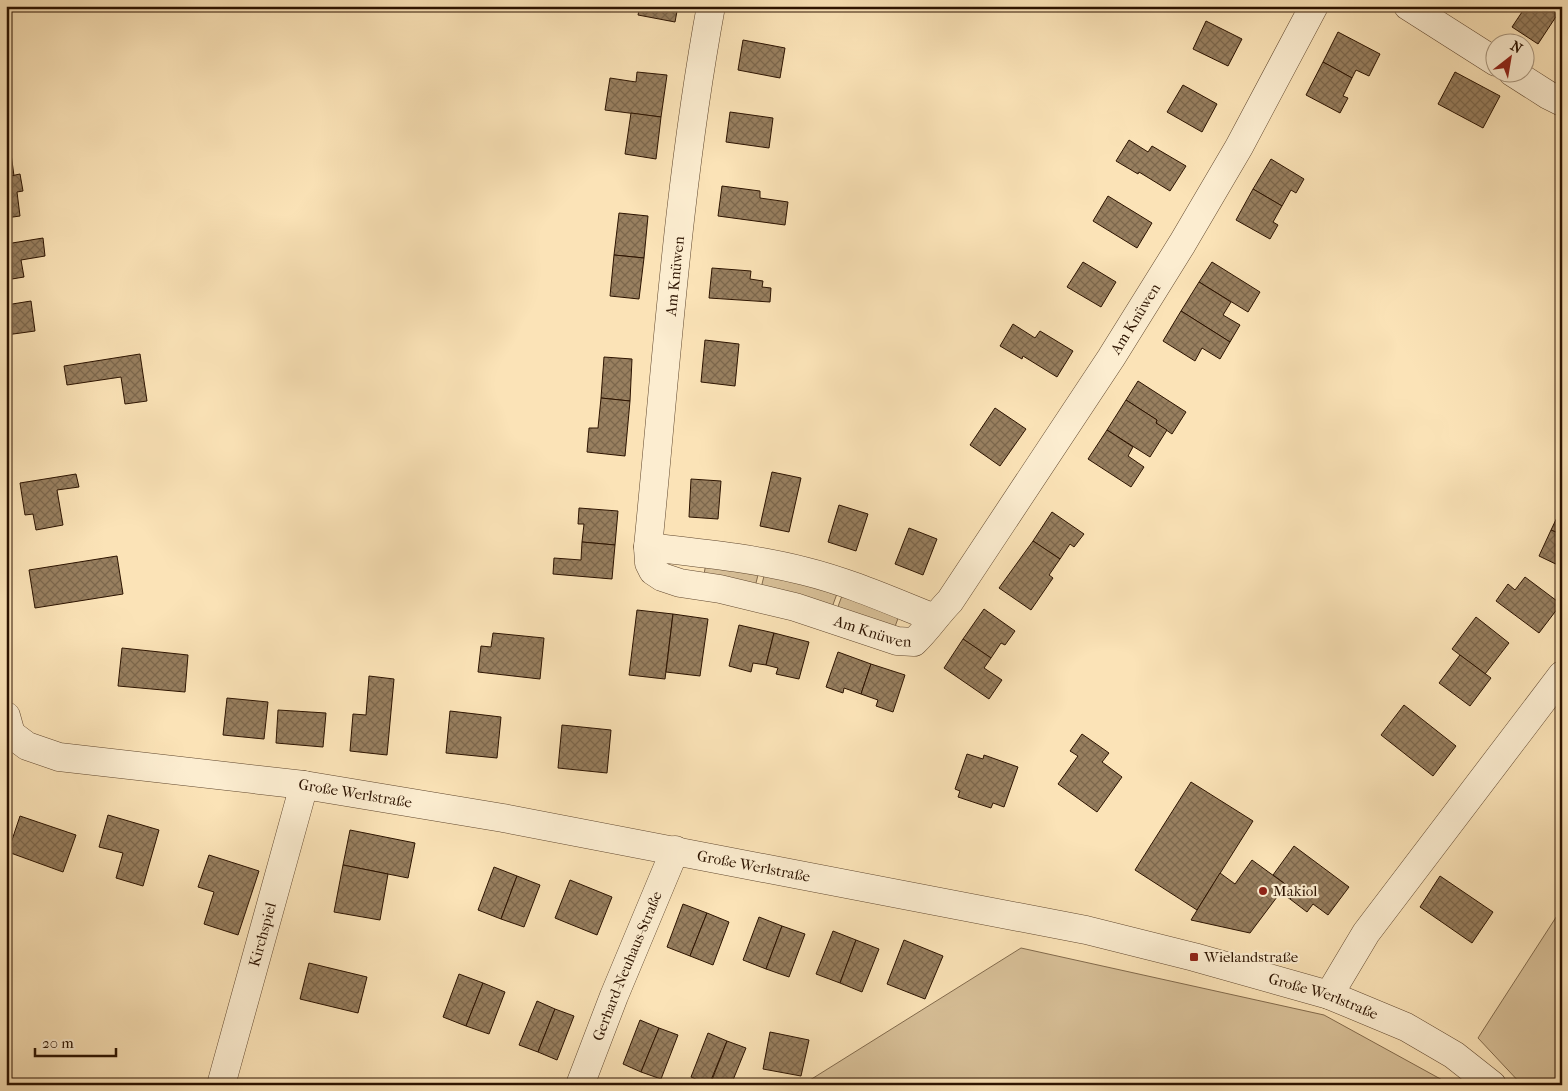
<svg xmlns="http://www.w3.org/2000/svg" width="1568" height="1091" font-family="'IM FELL French Canon',serif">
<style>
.green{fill:#d8c098;stroke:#826a4c}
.building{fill:url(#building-cross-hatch);stroke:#2c1300}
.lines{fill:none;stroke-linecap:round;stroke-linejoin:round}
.minor-casing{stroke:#60472e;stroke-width:29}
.minor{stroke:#fcedd0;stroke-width:28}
.poi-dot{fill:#8f2418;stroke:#fcedd0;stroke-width:2}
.labels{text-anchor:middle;stroke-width:4.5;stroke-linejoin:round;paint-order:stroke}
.street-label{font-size:15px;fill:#2c1300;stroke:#fcedd0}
.poi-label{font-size:15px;fill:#2c1300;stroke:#fcedd0;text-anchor:start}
</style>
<defs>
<pattern id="building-cross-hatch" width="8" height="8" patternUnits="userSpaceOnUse" patternTransform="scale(1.25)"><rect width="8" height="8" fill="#987f5f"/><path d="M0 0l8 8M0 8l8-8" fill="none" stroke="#7c674c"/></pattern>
</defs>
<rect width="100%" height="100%" fill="#fbe3b7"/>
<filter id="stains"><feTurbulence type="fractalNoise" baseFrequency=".004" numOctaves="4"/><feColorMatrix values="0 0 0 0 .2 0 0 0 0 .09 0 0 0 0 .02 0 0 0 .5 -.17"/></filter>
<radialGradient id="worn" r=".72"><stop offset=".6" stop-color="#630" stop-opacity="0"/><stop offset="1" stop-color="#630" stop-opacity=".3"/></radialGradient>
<g class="green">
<path d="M706,563l53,8 -5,20 -51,-11z"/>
<path d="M765,572l73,19 -7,19 -71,-18z"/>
<path d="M843,593l57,20 -7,19 -57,-20z"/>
<path d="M1562,908v177h-40l-44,-47z"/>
<path d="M1021,948l303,67 122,67 -2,3h-642z"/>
</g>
<g class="building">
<path d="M640,6h38l-3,16 -37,-7z"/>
<path d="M1526,6h31l4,3 -23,35 -26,-17z"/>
<path d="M1206,21l36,18 -14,27 -35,-17z"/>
<path d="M1338,32l42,22 -11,22 -13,-6 -4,8 -29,-16z"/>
<path d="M743,40l42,8 -5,30 -42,-8z"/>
<path d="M1323,62l29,16 -9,18 5,2 -8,15 -34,-18z"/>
<path d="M637,72l30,3 -6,42 -56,-7 5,-32 26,4z"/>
<path d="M1455,72l45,24 -17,32 -45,-24z"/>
<path d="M1183,85l34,19 -15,28 -35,-20z"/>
<path d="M730,112l43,6 -4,30 -43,-6z"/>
<path d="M631,113l30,4 -5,42 -31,-5z"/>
<path d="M1129,140l19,12 4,-6 34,20 -16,25 -31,-19 -1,2 -22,-13z"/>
<path d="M6,146h4l4,30 -8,1z"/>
<path d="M1271,159l33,20 -8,14 -5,-3 -9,16 -29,-17z"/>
<path d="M20,174l3,17 -6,1 3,24 -14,2v-41z"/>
<path d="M722,186l38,5v7l28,4 -3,23 -67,-9z"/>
<path d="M1253,189l29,17 -9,16 5,3 -8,14 -34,-19z"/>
<path d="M1108,196l44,27 -15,25 -44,-27z"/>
<path d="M619,213l29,3 -4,42 -30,-3z"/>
<path d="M43,238l2,18 -24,4 3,17 -18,3v-36z"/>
<path d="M614,255l30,3 -5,41 -29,-3z"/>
<path d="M1083,262l33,20 -15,25 -34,-20z"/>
<path d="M1212,262l48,30 -12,20 -49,-30z"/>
<path d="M712,268l39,3 -1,8 13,2 -1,6 9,1 -1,14 -61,-4z"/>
<path d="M1199,282l32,20 -8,13 17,10 -10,17 -49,-31z"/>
<path d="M31,301l4,30 -29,4v-30z"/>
<path d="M1181,311l49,31 -10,17 -18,-11 -7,13 -32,-20z"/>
<path d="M1013,324l22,14 5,-7 33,20 -16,26 -34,-21 -1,3 -22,-13z"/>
<path d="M705,340l34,4 -4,42 -34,-4z"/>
<path d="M140,354l7,47 -22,3 -4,-27 -54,8 -3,-19z"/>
<path d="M604,357l28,2 -2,42 -29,-3z"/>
<path d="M1138,381l48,31 -14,22 -16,-11 1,-3 -31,-20z"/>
<path d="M601,398l29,3 -5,55 -38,-4 2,-24h9z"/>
<path d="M1126,400l31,20 -1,3 11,7 -17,27 -43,-27z"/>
<path d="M995,408l31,21 -26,37 -30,-21z"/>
<path d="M1107,430l26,17 -5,9 16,11 -13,20 -43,-28z"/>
<path d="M772,472l29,6 -12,54 -29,-6z"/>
<path d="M76,474l3,13 -22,3 6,35 -27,5 -3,-16 -8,1 -5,-32z"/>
<path d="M691,479l30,2 -3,38 -29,-2z"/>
<path d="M839,505l29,9 -12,37 -28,-9z"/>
<path d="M1562,507v28l-11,-5z"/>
<path d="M579,508l39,3 -3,34 -33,-3 2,-18h-6z"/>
<path d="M1052,512l32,22 -10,13 -4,-3 -10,15 -27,-18z"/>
<path d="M909,528l28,11 -14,36 -28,-11z"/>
<path d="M1551,530l11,5v32l-23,-11z"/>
<path d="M1033,541l27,18 -11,16 4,3 -22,32 -32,-22z"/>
<path d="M582,542l33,3 -3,34 -59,-5 1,-16 27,2z"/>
<path d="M117,556l6,38 -88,14 -6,-38z"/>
<path d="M1525,577l36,27 -22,29 -43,-32 12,-17 7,6z"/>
<path d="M984,609l31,22 -10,14 -4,-2 -10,15 -28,-19z"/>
<path d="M637,610l36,4 -8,65 -36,-4z"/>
<path d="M673,614l35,5 -8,57 -34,-4z"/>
<path d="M1476,617l33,26 -24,31 -33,-25z"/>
<path d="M739,625l35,8 -8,32 -13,-2 -2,9 -22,-6z"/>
<path d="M493,633l51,5 -4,41 -62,-7 3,-26 10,1z"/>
<path d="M774,633l35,9 -10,37 -23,-5 2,-6 -12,-3z"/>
<path d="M963,639l28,19 -7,10 18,12 -13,19 -45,-31z"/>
<path d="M122,648l66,7 -3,37 -67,-6z"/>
<path d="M838,652l33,12 -10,30 -17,-6 -1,5 -17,-6z"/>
<path d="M1460,655l31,23 -21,28 -31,-23z"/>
<path d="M871,664l34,11 -12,37 -17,-6 2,-6 -17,-6z"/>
<path d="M369,676l25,3 -7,76 -37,-4 3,-37 13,1z"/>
<path d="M227,698l41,4 -4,37 -41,-4z"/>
<path d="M1404,705l52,41 -23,30 -52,-41z"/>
<path d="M278,710l48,3 -3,34 -47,-4z"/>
<path d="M450,711l51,6 -4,41 -51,-5z"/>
<path d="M562,725l49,5 -4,43 -49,-5z"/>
<path d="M1082,734l27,19 -7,9 20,15 -25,35 -39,-28 20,-28 -8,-5z"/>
<path d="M967,754l16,5 1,-4 34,12 -14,40 -11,-4 -2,5 -33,-11 2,-6 -5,-2z"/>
<path d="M1191,782l62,39 -56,89 -62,-40z"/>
<path d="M108,815l51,15 -16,56 -27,-8 7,-25 -24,-6z"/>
<path d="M20,816l56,19 -13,37 -55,-20z"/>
<path d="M350,830l65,13 -7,35 -65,-13z"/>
<path d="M1294,846l55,41 -21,28 -15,-11 -6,8 -17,-13 6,-7 -23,-17z"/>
<path d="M209,855l50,16 -21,64 -34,-11 10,-32 -16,-5z"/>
<path d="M1252,860l44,32 -6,7 -10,-6 -30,40 -59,-13 29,-47 15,11z"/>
<path d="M343,865l45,9 -8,46 -46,-8z"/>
<path d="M494,867l23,9 -16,43 -23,-9z"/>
<path d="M517,876l23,9 -16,42 -23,-8z"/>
<path d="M1440,876l53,36 -21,31 -52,-36z"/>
<path d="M570,880l42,17 -15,38 -42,-17z"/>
<path d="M683,904l24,9 -17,43 -23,-9z"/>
<path d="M707,913l22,9 -16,43 -23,-9z"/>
<path d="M759,917l23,9 -16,43 -23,-9z"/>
<path d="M782,926l23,8 -16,43 -23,-8z"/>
<path d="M833,931l23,9 -16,43 -24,-9z"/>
<path d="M856,940l23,9 -17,43 -22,-9z"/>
<path d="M904,940l39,16 -18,43 -38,-15z"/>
<path d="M309,963l58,14 -9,36 -58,-14z"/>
<path d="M459,974l24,9 -17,43 -23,-9z"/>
<path d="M483,983l22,9 -16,42 -23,-8z"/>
<path d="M537,1001l18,8 -17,43 -19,-7z"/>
<path d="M555,1009l19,7 -17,44 -19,-8z"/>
<path d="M640,1020l19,8 -18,44 -18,-8z"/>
<path d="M659,1028l19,7 -17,44 -20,-7z"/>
<path d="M770,1032l39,8 -8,36 -38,-7z"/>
<path d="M708,1033l19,8 -18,44 -18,-8z"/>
<path d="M727,1041l19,7 -15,37h-21z"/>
</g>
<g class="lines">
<defs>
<g id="minor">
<path id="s1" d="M711,6c-33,179 -45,361 -63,541l1,16 4,8 9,6 18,6 40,6 75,18 102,34 17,1c14,-13 23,-28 36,-41l161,-243 71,-114 57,-97 75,-141"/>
<path d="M1408,6l88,56"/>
<path d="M1512,72l36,23 14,7"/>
<path d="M648,547c52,6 105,11 156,24 45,11 87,30 130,47"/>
<path id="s2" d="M6,716l5,18 16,12 32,11 245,28 199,33 583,112 108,27 135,38 77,32 48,28 38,30"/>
<path d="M1329,995l37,-62 196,-258"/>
<path id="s3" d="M221,1085l83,-300"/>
<path id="s4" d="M580,1085l34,-89 61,-146"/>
</g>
</defs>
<use href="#minor" class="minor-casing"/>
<use href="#minor" class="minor"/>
</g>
<g class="poi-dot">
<circle cx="1263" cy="891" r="5"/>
<rect x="1189" y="952" width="10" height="10" rx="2.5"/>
</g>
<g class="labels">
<g class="street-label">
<text transform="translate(675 276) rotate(-84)" y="5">Am Knüwen</text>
<text dy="5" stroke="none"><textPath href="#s1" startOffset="1234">Am Knüwen</textPath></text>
<text dy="5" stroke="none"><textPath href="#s1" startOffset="799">Am Knüwen</textPath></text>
<text dy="5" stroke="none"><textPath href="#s2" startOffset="371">Große Werlstraße</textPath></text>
<text dy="5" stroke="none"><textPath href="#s2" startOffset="776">Große Werlstraße</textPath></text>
<text dy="5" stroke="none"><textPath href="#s3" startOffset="156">Kirchspiel</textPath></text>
<text dy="5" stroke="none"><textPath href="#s4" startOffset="128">Gerhard-Neuhaus-Straße</textPath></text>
<text dy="5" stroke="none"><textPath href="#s2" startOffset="1361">Große Werlstraße</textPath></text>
</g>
<g class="poi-label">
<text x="1273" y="896">Makiol</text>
<text x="1204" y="962">Wielandstraße</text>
</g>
</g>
<rect width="1568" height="1091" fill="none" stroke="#fbe3b7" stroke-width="25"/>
<rect x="8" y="8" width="1553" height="1076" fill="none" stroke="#2c1300" stroke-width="2.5"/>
<rect x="12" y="12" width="1543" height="1066" fill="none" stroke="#2c1300"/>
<g transform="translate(1510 58) rotate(31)"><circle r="24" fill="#fcedd0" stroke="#a9967d"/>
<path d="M0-4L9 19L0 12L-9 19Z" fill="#8f2418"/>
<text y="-8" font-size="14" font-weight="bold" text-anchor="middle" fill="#2c1300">N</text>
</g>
<path d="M35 1048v8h81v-8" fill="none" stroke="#2c1300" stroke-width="2.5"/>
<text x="42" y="1048" font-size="15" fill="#2c1300" stroke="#fcedd0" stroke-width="4" paint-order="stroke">20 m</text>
<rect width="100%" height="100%" filter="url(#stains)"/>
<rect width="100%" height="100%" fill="url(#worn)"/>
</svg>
